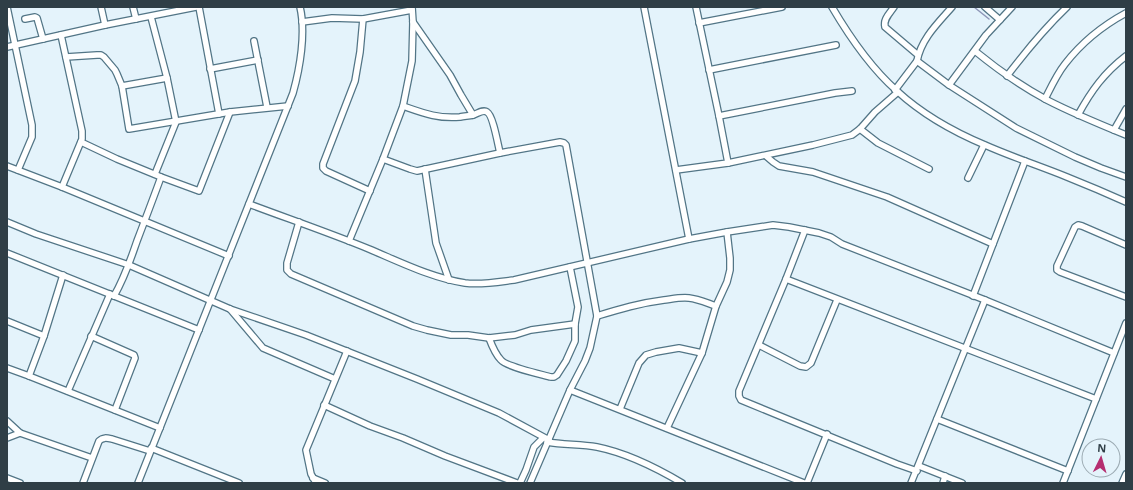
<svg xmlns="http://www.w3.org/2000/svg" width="1133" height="490" font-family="'Open Sans',sans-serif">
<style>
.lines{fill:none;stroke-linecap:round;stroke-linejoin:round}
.stream{stroke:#8e96b7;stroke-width:1.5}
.street-casing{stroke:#527586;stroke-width:8}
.street{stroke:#fff;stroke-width:5.5}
</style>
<rect width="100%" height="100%" fill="#e4f3fb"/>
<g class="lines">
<path class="stream" d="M974,7l15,12"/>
<defs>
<g id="street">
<path d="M7,7l25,118v12l-14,33"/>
<path d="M101,7l4,18"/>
<path d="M133,7l3,12"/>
<path d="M199,7l20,107"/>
<path d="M644,7l45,232"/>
<path d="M832,7c17,29 39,61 65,84 25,23 57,41 88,54 27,12 55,21 82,32 20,8 39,16 59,25"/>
<path d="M894,7c-4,6 -11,12 -9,20l33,28"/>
<path d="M985,7l15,13"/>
<path d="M151,17l16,61 9,44 -21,52"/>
<path d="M25,19l10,-2 2,1 6,21"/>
<path d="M363,19l-3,33 -5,29 -32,83v4l3,3 44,20"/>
<path d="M302,22l30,-4 31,1 49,-9"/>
<path d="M413,22l37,53 11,20 12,20"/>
<path d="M699,23l83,-16"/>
<path d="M61,35l21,96v8l-20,48"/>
<path d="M254,41l13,66"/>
<path d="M7,47l98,-22 91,-18"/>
<path d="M975,51c22,18 46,35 72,49 25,13 52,24 79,35"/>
<path d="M66,57l31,-2h4l3,2 11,13 2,4 5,12 7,43 101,-17 58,-6"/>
<path d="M917,61l32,24 67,43 59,29 26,11 25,9"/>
<path d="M210,69l48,-9"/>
<path d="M709,70l127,-25"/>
<path d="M1007,76c19,-25 38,-48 60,-69"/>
<path d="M949,85l37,-50 26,-28"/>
<path d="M122,86l45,-8"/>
<path d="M895,90l22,-29c4,-22 21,-38 35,-54"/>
<path d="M1045,99c6,-12 12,-25 20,-35 17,-22 37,-38 61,-51"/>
<path d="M403,106c20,7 35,13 57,11 4,-1 9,-1 13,-2 4,-1 10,-6 14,-3 6,3 11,33 13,41"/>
<path d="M1078,115c13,-24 26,-42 48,-59"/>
<path d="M719,116l116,-23 17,-2"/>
<path d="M860,129l18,14 51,26"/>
<path d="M1114,130l12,-21"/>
<path d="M81,142l36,17 44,18 38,14 31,-79"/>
<path d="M766,156l7,6 6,4 34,6 74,25 106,47"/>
<path d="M383,159l27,10 7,2 83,-18 60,-11 4,1 2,2 31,171 -7,32 -5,13 -15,29 -40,93"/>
<path d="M728,163l85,-18 39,-10 8,-6 15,-17 23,-20"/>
<path d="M7,166l55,21 167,69"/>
<path d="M425,169l11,74 13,37"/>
<path d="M676,170l52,-7 -9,-47 -23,-109"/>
<path d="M968,178l16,-33"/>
<path d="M249,204c40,15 81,29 120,45 31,13 63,29 96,34 16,2 33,-1 49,-3l175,-41 38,-7 46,-7 16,2 30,6 12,4 11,7 143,56 129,53"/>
<path d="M7,222l29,12 93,31 101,44 76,26 111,44 82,34 50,27"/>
<path d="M299,222l-12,41v7l4,4 122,52 14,4 24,5h17l21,3 26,-3 16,-5 44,-6"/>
<path d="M805,230l-19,49 -47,112v5l2,4 156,64 20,7"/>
<path d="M349,241l34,-82 20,-53 9,-45 1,-39 -1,-15"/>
<path d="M1126,245l-44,-19 -4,-1 -3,2 -18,39v4l3,2 66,25"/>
<path d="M7,253l192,77"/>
<path d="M786,279l310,120"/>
<path d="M114,296c11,-19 16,-35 23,-55 8,-21 16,-42 24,-64"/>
<path d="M973,296l52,-135"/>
<path d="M230,309l33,39 72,31"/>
<path d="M597,316c23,-7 43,-13 67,-16 8,-1 17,-3 25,-2 9,1 18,5 27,8"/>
<path d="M7,321l37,15"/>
<path d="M91,336l43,19 1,3 -20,52"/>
<path d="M489,338c3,8 6,16 12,22 6,7 39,14 50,17h3l3,-2 9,-14 9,-20v-17l3,-17 -8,-40"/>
<path d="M759,345l41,21 6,1 5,-4 26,-63"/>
<path d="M7,368l22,8 131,52"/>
<path d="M29,376l15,-40 19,-61"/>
<path d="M570,390l234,93"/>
<path d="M68,391l42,-97"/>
<path d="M324,405l46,21 33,12 42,18 72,27"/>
<path d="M620,409l19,-46 7,-8 10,-3 23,-4 23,5"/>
<path d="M937,419l131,52"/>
<path d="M7,421l13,12 72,25"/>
<path d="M667,428l35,-75 14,-47 11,-24 3,-12v-12l-3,-26"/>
<path d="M7,438l13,-5"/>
<path d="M547,442c17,3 34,2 50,5 30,6 58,20 85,36"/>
<path d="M151,448l88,35"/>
<path d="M919,466l43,17"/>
<path d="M7,478l13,5"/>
<path d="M313,478l12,5"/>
<path d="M83,483l16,-42c4,-4 8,-3 13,-2l38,12"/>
<path d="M138,483l155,-390c7,-25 13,-60 7,-86"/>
<path d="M316,483l-5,-9 -5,-24 41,-99"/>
<path d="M520,483l6,-13 8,-23 9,-9"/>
<path d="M807,483l20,-49"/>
<path d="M911,483l74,-183"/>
<path d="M943,483l2,-7"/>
<path d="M1063,483l63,-160"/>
<path d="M1122,483l4,-9"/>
</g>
</defs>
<use href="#street" class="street-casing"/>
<use href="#street" class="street"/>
</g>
<rect width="1133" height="490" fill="none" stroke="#2f3e46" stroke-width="16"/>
<g transform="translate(1101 458) rotate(5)"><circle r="19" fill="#e4f3fb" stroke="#9cabb3"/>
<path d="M0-3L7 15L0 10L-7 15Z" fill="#b52e70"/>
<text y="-6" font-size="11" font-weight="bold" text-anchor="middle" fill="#2f3e46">N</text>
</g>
</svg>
